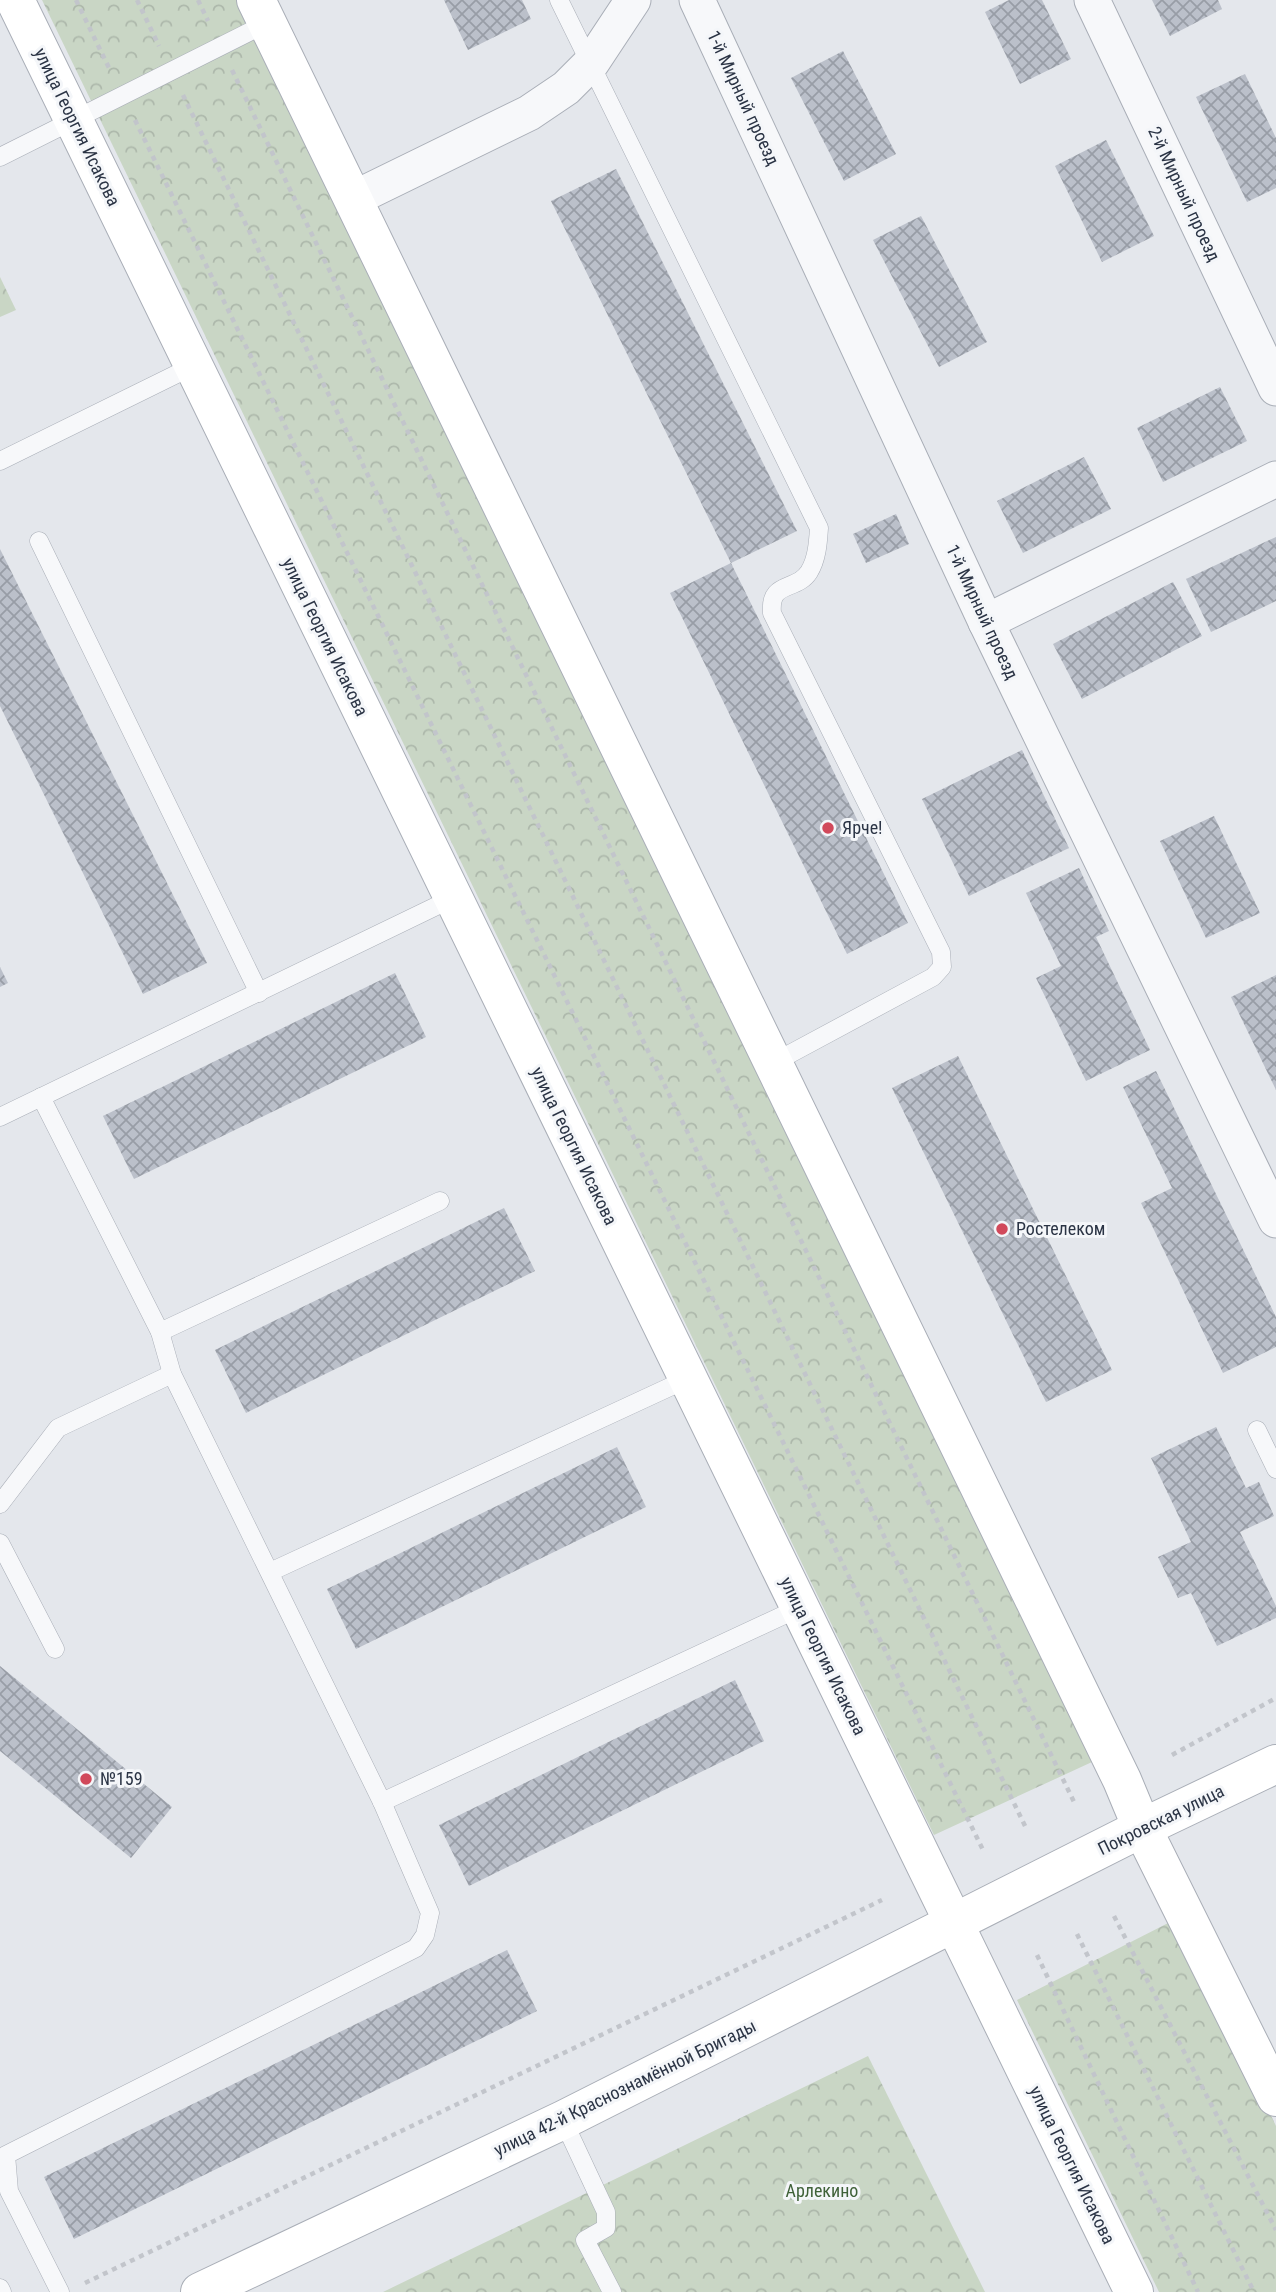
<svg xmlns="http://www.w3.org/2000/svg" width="1276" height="2292" font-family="'Roboto Condensed',sans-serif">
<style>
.park{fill:url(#park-crowns)}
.building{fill:url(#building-cross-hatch)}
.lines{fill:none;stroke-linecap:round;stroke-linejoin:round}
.lane-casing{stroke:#a9aeb7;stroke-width:19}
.street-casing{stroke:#a9aeb7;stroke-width:37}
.secondary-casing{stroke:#a9aeb7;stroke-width:40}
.path{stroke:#c2c5cb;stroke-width:4.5;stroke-dasharray:5 5;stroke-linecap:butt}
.lane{stroke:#f7f8fa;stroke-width:18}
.street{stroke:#f7f8fa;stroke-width:35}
.secondary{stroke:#fff;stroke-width:38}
.poi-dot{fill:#d1495b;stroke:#f4f6f9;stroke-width:2.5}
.labels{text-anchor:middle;stroke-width:6;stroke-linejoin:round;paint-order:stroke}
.street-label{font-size:18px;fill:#2b3445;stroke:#f4f6f9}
.poi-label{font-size:18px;fill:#2b3445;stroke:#f4f6f9;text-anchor:start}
.park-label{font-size:18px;fill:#3f6138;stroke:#f4f6f9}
</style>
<defs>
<pattern id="park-crowns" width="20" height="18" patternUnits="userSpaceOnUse" patternTransform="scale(1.75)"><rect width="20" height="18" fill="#c9d6c5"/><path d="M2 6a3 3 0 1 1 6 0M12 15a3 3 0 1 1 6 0" fill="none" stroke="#adb8ab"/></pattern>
<pattern id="building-cross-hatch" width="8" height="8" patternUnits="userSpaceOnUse" patternTransform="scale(1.75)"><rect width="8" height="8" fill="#bbc0ca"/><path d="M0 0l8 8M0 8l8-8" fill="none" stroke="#989da6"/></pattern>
</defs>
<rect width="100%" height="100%" fill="#e4e7ec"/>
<g class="park">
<path d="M42,0h194l856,1762 -158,73z"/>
<path d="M0,277l16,33 -16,7z"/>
<path d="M1176,1919l100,207v166h-117l-142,-292z"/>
<path d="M868,2056l117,236h-602z"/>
</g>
<g class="building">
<path d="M444,0h78l9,19 -63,31z"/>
<path d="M1009,0h33l29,59 -51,25 -35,-72z"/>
<path d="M1152,0h66l4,9 -52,27z"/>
<path d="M843,51l53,103 -52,27 -53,-103z"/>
<path d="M1245,74l31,64v50l-29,14 -51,-105z"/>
<path d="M1106,140l48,96 -52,26 -47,-96z"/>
<path d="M616,169l181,362 -66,32 177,360 -61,31 -177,-361 61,-30 -180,-362z"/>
<path d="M921,216l66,126 -48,25 -66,-127z"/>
<path d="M1220,387l27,54 -84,41 -26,-54z"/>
<path d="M1084,457l27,52 -88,44 -26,-52z"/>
<path d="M896,514l13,30 -43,19 -13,-29z"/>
<path d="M1276,537v64l-65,31 -25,-53z"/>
<path d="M0,549l207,414 -64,31 -143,-288z"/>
<path d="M1173,582l29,54 -120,63 -29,-55z"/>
<path d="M1022,750l47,98 -100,48 -47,-97z"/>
<path d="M1214,816l46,97 -54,25 -46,-97z"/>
<path d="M1079,868l30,63 -13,6 54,113 -64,31 -50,-103 25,-12 -35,-73z"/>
<path d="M0,967l8,16 -8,4z"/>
<path d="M395,973l31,64 -292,142 -31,-63z"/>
<path d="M1276,975v115l-45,-93z"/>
<path d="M958,1056l154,314 -66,32 -154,-314z"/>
<path d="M1156,1071l120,246v30l-53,26 -82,-170 31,-15 -49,-101z"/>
<path d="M504,1208l31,63 -289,142 -31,-63z"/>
<path d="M1216,1427l30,61 13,-6 15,34 -34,16 36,74v12l-59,28 -26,-53 -13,5 -20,-41 33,-15 -40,-84z"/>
<path d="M617,1447l29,60 -290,142 -29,-60z"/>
<path d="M0,1666l172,141 -41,51 -131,-107z"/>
<path d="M735,1680l29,61 -295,145 -30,-61z"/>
<path d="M507,1950l30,61 -463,228 -30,-62z"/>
</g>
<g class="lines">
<defs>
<g id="lane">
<path d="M559,0l260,528c-1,15 -2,31 -10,44 -13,20 -40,8 -37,41l169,339 1,15 -9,10 -160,86"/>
<path d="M0,157l267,-134"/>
<path d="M0,461l193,-95"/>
<path d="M39,541l220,452"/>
<path d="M41,1097l119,235 12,42 210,428 48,111 -5,22 -9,13 -410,207 3,36 51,101"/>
<path d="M0,1117l453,-219"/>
<path d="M160,1332l280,-131"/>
<path d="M1257,1430l19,39"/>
<path d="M0,1504l58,-76 114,-54"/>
<path d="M0,1543l55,106"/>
<path d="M270,1572l417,-193"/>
<path d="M382,1802l417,-194"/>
<path d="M563,2120l43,92v16l-21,12 27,52"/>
<path d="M0,2288l2,4"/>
</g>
<g id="street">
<path d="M697,0l289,622 290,598"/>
<path d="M1092,0l184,388"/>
<path d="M353,199l176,-86 37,-25 26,-26 41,-62"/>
<path d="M986,622l290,-143"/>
</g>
<g id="secondary">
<path d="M15,0l1119,2292"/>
<path d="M256,0l866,1780 20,48 134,269"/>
<path d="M200,2292l363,-172 579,-292 134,-64"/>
</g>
</defs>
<use href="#lane" class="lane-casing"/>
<use href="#street" class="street-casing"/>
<use href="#secondary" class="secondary-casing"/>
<g class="path">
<path d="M76,0l35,72"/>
<path d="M137,0l22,46"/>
<path d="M198,0l10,21"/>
<path d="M232,70l843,1734"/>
<path d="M183,95l843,1733"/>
<path d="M135,120l848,1730"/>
<path d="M1172,1755l104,-57"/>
<path d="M1114,1916l162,314"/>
<path d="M1077,1934l177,358"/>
<path d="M1037,1955l161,337"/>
<path d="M85,2283l797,-383"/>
</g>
<use href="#lane" class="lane"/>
<use href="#street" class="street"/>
<use href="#secondary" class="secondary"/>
</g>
<g class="poi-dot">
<circle cx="828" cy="828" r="7"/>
<circle cx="1002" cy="1229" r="7"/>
<circle cx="86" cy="1779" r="7"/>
</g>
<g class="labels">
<g class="street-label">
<text transform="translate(743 98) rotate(65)" y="6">1-й Мирный проезд</text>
<text transform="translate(77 127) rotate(64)" y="6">улица Георгия Исакова</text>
<text transform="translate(1184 194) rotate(65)" y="6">2-й Мирный проезд</text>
<text transform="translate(982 612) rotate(65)" y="6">1-й Мирный проезд</text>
<text transform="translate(325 637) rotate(64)" y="6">улица Георгия Исакова</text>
<text transform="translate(574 1146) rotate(64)" y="6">улица Георгия Исакова</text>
<text transform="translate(823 1656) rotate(64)" y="6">улица Георгия Исакова</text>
<text transform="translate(1161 1820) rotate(-26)" y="6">Покровская улица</text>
<text transform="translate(625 2088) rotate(-26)" y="6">улица 42-й Краснознамённой Бригады</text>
<text transform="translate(1072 2165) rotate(64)" y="6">улица Георгия Исакова</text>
</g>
<g class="poi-label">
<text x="842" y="834">Ярче!</text>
<text x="1016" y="1235">Ростелеком</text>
<text x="100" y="1785">№159</text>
</g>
<g class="park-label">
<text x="822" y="2197">Арлекино</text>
</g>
</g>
</svg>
